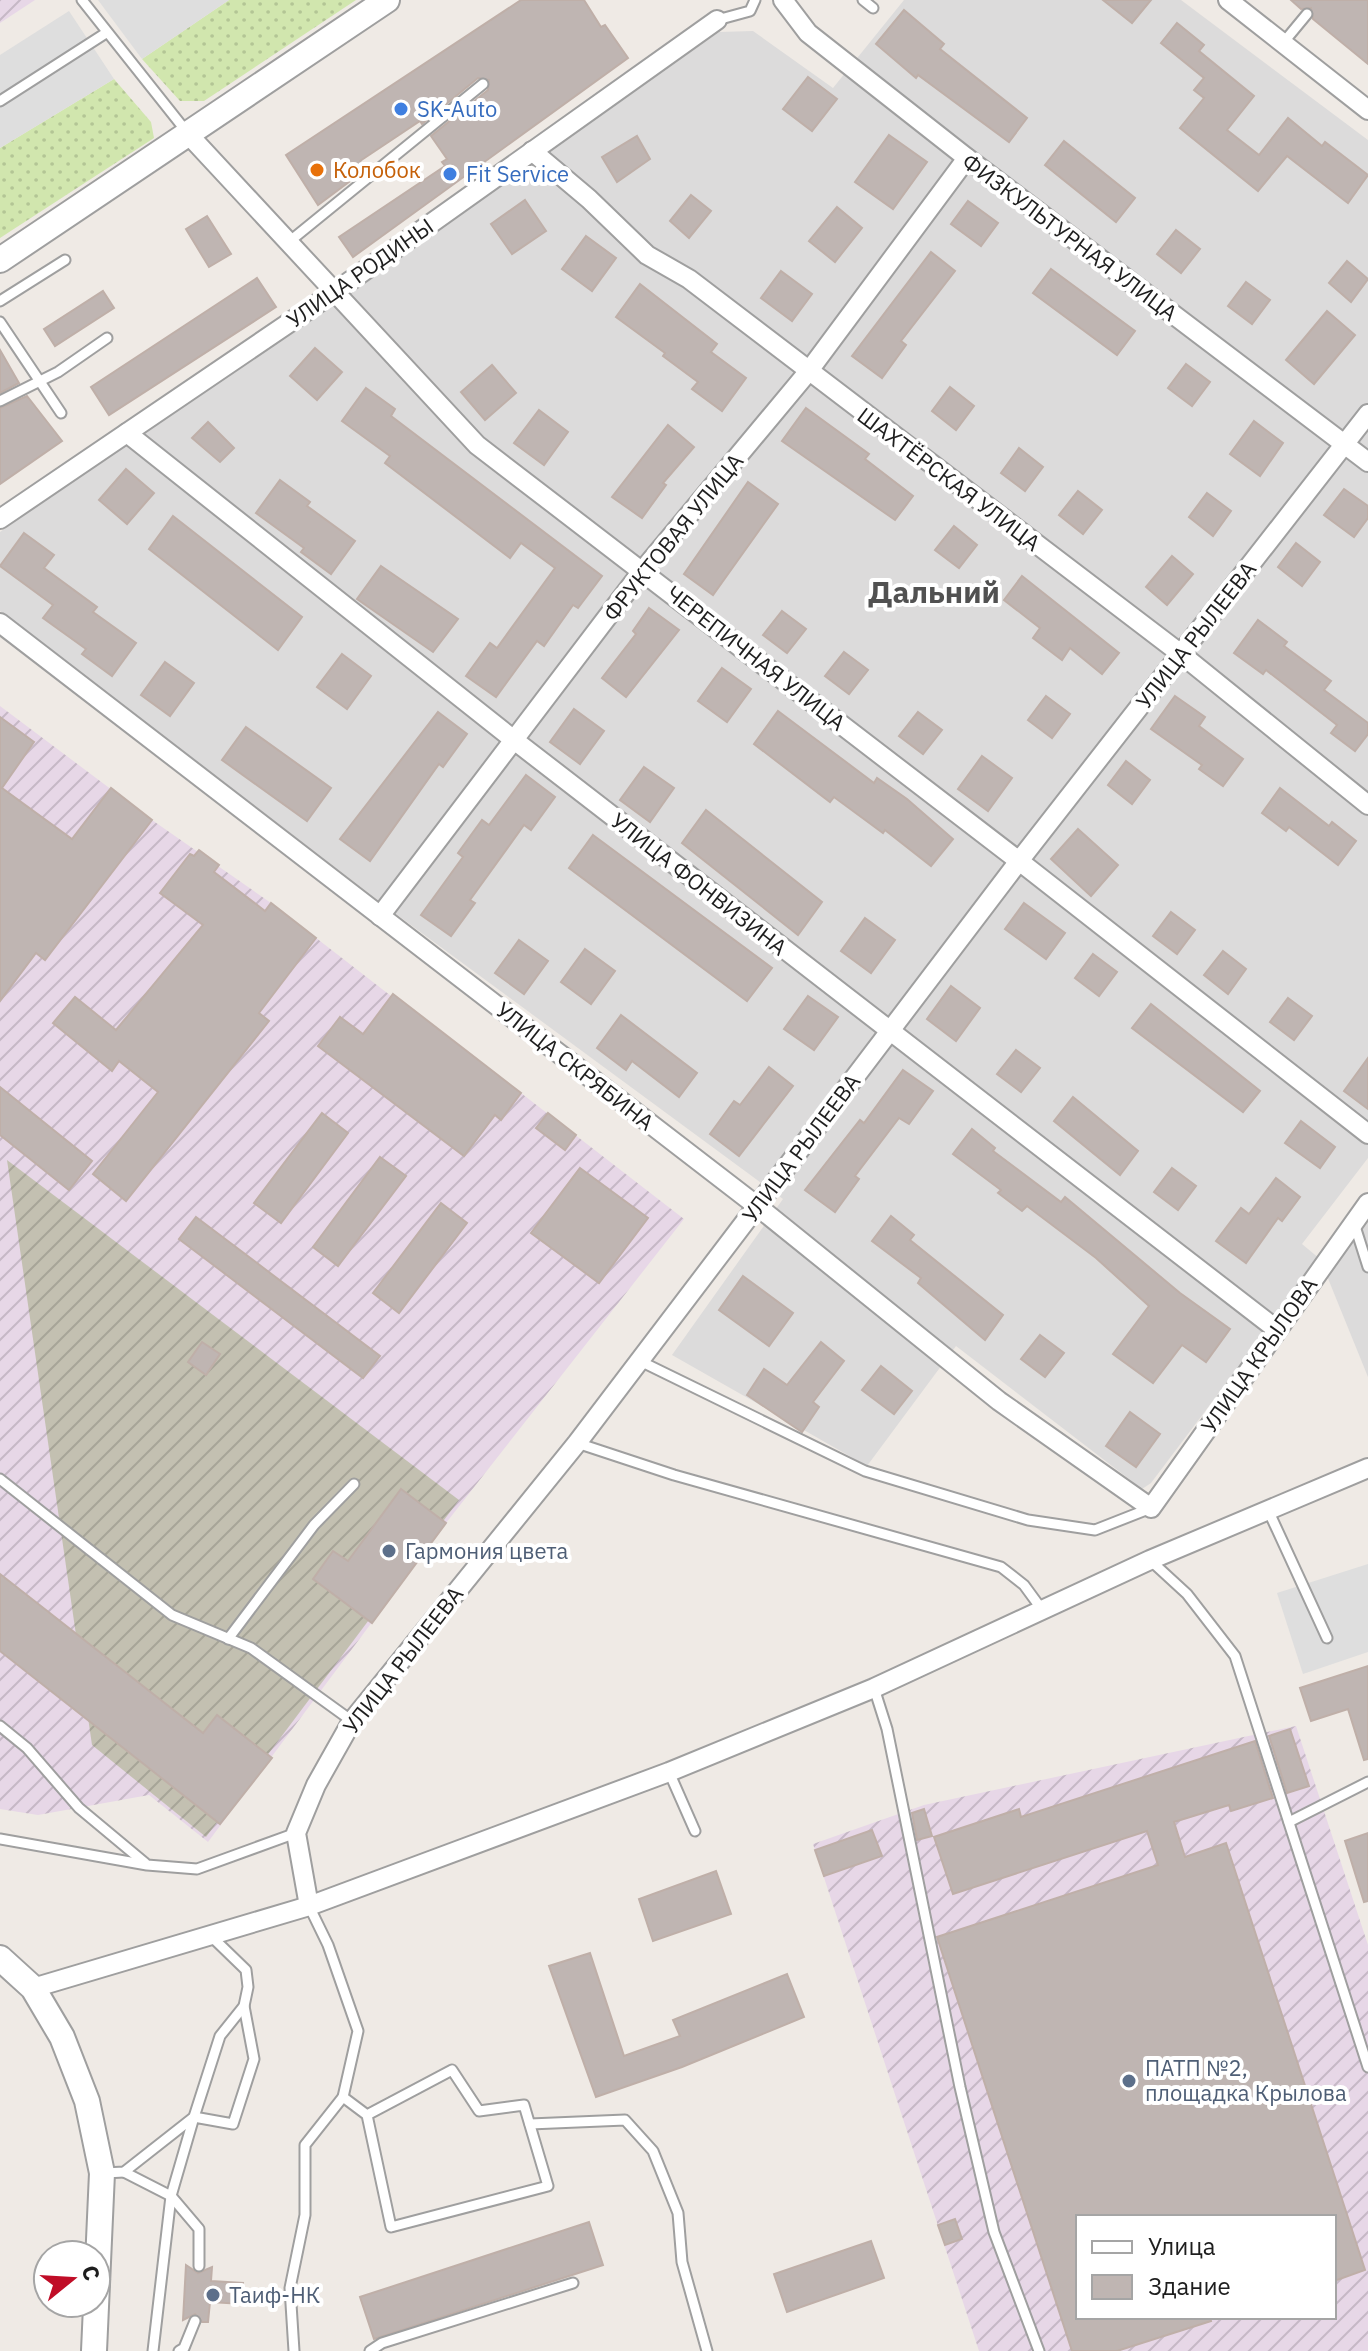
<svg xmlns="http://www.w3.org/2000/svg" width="1368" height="2351" font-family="'IBM Plex Sans',sans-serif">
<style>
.residential{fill:#dcdbdb}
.industrial{fill:url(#industrial-furrows);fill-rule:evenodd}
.construction{fill:url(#construction-furrows)}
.grass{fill:url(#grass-dots)}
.parking{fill:#dedede}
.building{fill:#bfb5b2;stroke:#bfafa8;stroke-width:2}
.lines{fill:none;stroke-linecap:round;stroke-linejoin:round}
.service-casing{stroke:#9f9f9f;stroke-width:13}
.minor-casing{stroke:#9f9f9f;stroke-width:22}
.tertiary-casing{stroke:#9f9f9f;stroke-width:28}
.service{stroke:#fff;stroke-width:9}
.minor{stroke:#fff;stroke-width:18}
.tertiary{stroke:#fff;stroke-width:24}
.shop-dot{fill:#3f7fe0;stroke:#fff;stroke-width:3}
.food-dot{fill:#e8710a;stroke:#fff;stroke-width:3}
.service-dot{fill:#5c6f8a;stroke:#fff;stroke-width:3}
.labels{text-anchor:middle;stroke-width:8;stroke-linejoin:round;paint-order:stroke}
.shop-label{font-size:22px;fill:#366cbe;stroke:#fff;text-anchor:start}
.food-label{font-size:22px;fill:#c56008;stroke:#fff;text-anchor:start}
.street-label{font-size:22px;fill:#1e1e1e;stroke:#fff}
.service-label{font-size:22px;fill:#4e5e75;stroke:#fff;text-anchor:start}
.district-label{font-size:30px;font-weight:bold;fill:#515151;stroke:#fff}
</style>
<defs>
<pattern id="industrial-furrows" width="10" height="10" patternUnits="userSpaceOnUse" patternTransform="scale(2)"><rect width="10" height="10" fill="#e7d7e7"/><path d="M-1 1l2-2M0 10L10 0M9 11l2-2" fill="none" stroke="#c6b8c6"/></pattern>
<pattern id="construction-furrows" width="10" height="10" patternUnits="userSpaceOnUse" patternTransform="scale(2)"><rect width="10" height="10" fill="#c3c0b1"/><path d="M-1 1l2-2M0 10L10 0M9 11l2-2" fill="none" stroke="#a7a598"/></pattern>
<pattern id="grass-dots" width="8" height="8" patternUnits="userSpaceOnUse" patternTransform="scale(2)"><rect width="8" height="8" fill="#d1e6ae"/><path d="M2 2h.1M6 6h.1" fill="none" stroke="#b3c595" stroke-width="1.8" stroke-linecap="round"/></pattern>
</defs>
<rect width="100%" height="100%" fill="#efeae5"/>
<g class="residential">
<path d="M904,0h277l187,140v1018l-66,86 18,15 -169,224 -9,6 -186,-143 -89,120 -195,-111 111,-156 -383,-282 -400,-306v-79l719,-500 34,-1 80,57z"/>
<path d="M1368,1222v155l-41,-101z"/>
</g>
<g class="industrial">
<path d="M0,0h35l-35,23z"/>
<path d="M0,706l152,114 119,83 120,93 2,-2 291,225 -238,304 -238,319 -59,-47 -111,20 -38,-6z"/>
<path d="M1296,1726l72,219v406h-389l-166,-507 111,-39zM1078,2217h256v100h-256z"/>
</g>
<path class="construction" d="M7,1160l452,340 -253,337 -114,-92z"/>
<g class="grass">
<path d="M229,0h127l-152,101h-24l-38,-42z"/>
<path d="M114,79l37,43 3,16 -154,100v-90z"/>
</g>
<g class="parking">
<path d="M98,0h131l-87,59z"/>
<path d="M69,11l45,68 -114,69v-93z"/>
<path d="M1368,1564v88l-65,22 -26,-81z"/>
</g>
<g class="building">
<path d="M521,0h63l17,27 4,-2 23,33 -275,199 -14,-20 106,-71 -3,-4 5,-3 -16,-23 57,-46 1,-10 -11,-2 -56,46 -2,-3 -60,40 5,9 -47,35 -32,-50z"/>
<path d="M1103,0h48l-19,23z"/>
<path d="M1291,0h77v64l-55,-45 -2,-11 -10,1z"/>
<path d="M904,10l40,34 -4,5 87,69 -18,24 -91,-67 -2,3 -40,-34z"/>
<path d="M1177,23l27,22 -5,6 55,45 -27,34 32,25 29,-37 34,28 3,-4 43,33 -20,28 -61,-47 -29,35 -78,-63 24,-30 -10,-8 10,-12 -43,-35z"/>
<path d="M808,77l29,22 -25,32 -29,-22z"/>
<path d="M889,135l38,27 -34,47 -38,-27z"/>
<path d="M637,136l13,23 -33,23 -15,-25z"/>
<path d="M1064,141l71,57 -19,24 -71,-57z"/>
<path d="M691,195l20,16 -22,27 -19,-17z"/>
<path d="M525,200l21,31 -34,23 -21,-30z"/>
<path d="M968,201l30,22 -17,23 -30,-22z"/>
<path d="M837,207l25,21 -27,34 -26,-21z"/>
<path d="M207,216l24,38 -22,13 -23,-38z"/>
<path d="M1176,230l24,19 -19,24 -24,-19z"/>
<path d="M586,236l30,22 -24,33 -30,-22z"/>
<path d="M931,252l24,19 -54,70 5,4 -24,33 -30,-22z"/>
<path d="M1347,261l21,18 -17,23 -22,-19z"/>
<path d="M1051,269l84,62 -18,24 -84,-62z"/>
<path d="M781,271l31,23 -20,27 -31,-23z"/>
<path d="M257,278l19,29 -167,108 -18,-28z"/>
<path d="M1246,282l24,18 -18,24 -24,-18z"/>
<path d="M640,284l77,60 -6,8 35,26 -24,33 -30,-22 6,-7 -35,-26 2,-3 -49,-36z"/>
<path d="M103,291l11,17 -59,38 -11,-17z"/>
<path d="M1327,311l28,24 -41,49 -28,-24z"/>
<path d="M315,348l27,24 -25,28 -27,-24z"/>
<path d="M0,350l19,33 -19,10z"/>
<path d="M1186,364l24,18 -18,24 -24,-18z"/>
<path d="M492,365l24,28 -31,27 -24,-28z"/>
<path d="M950,387l24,19 -18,24 -24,-19z"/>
<path d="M366,388l29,21 -4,7 211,160 -24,32 -5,-3 -29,41 -7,-5 -41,56 -30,-21 24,-33 7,5 58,-80 -34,-25 -11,15 -125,-95 5,-7 -48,-35z"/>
<path d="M27,396l35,45 -62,43v-76z"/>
<path d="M806,408l63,46 -4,5 48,37 -18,24 -113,-79z"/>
<path d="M539,410l29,22 -24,33 -30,-22z"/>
<path d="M1254,421l29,22 -23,33 -30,-22z"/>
<path d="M208,422l26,26 -14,14 -28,-24z"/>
<path d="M668,425l26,22 -31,36 3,2 -24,33 -30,-21z"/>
<path d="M1019,448l24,19 -18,24 -24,-18z"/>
<path d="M126,469l28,24 -27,31 -28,-24z"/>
<path d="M280,480l30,22 -3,4 48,35 -24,33 -30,-22 3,-4 -48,-35z"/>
<path d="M748,482l30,22 -65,91 -29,-21z"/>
<path d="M1344,489l24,17v12l-14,19 -30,-22z"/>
<path d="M1078,491l24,19 -19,24 -24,-19z"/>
<path d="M1207,493l24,18 -18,25 -24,-19z"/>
<path d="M173,516l129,101 -24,33 -129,-101z"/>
<path d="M954,526l23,19 -18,23 -24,-18z"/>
<path d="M24,533l30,22 -10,13 53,39 -4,5 43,31 -24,33 -30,-22 4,-5 -43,-31 10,-13 -53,-39z"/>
<path d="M1296,543l24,19 -18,24 -24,-19z"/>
<path d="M1172,556l21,18 -26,31 -21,-18z"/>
<path d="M381,566l77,53 -25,33 -76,-53z"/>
<path d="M1022,576l97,77 -17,21 -32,-26 -8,12 -29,-22 7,-10 -36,-28z"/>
<path d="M649,608l30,22 -53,67 -24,-19 34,-44 -3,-3z"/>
<path d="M782,611l24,18 -19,24 -24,-18z"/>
<path d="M1258,620l29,22 -3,4 47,35 -7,9 44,33v11l-13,17 -24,-18 6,-8 -71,-55 -3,4 -29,-21z"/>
<path d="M844,652l24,18 -19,24 -24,-18z"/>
<path d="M342,654l29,22 -24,33 -30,-22z"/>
<path d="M165,662l29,21 -24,33 -29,-21z"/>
<path d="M722,668l29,21 -24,33 -29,-21z"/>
<path d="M1046,696l24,18 -18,24 -24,-18z"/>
<path d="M1175,696l30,21 -6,9 44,33 -20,27 -24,-17 3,-4 -51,-36z"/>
<path d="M574,709l30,22 -24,33 -30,-22z"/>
<path d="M778,711l96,72 3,-5 30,21 46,40 -22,27 -46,-36 -2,3 -49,-36 -4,5 -76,-58z"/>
<path d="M438,712l29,22 -24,33 -4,-3 -69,97 -30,-22z"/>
<path d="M918,712l24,18 -19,24 -24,-18z"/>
<path d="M0,717l34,25 -32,46 70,51 39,-51 41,32 -107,140 -9,-7 -36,48z"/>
<path d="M246,727l85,61 -24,33 -85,-61z"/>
<path d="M982,756l30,22 -24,33 -30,-22z"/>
<path d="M1126,761l24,19 -18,24 -24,-19z"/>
<path d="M644,767l30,21 -24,34 -30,-22z"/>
<path d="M526,775l29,22 -24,33 -7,-5 -54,75 5,3 -24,33 -30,-21 42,-58 -5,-4 24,-33 7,5z"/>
<path d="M1280,788l49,38 3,-4 24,19 -18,24 -49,-38 -3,4 -24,-18z"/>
<path d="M706,810l116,92 -24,33 -116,-92z"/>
<path d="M1078,829l40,36 -27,31 -40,-37z"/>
<path d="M593,835l179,133 -25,33 -178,-133z"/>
<path d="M199,850l20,15 -5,7 51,39 6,-8 45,35 -57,75 10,8 -143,180 -33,-27 65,-82 -39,-31 -7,10 -59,-48 22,-26 41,33 87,-105 -43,-32 30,-39 4,2z"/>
<path d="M1024,903l41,30 -19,26 -41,-30z"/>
<path d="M1171,912l24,18 -18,24 -24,-18z"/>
<path d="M865,918l30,22 -24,33 -30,-22z"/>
<path d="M519,940l29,21 -24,33 -29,-21z"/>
<path d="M585,949l30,22 -24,33 -30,-22z"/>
<path d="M1223,951l23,18 -18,25 -24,-19z"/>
<path d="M1093,954l24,18 -18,24 -24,-18z"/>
<path d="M951,986l29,22 -24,33 -29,-22z"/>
<path d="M393,994l128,99 -20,27 -6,-5 -31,41 -146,-110 22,-29 23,17z"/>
<path d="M808,996l30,21 -24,33 -30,-21z"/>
<path d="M1288,998l24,18 -18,24 -24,-18z"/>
<path d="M1151,1004l109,87 -17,21 -111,-84z"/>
<path d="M621,1015l76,58 -18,24 -47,-36 -6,9 -29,-22z"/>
<path d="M1016,1050l24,18 -19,24 -24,-18z"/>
<path d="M1368,1058v51l-24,-18z"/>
<path d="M769,1067l24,19 -54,70 -29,-22 24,-33 6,4z"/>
<path d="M903,1070l30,21 -24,33 -10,-6 -44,58 4,3 -24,33 -30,-22 55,-70 4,3z"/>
<path d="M0,1087l92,74 -23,29 -69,-55z"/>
<path d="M1073,1097l65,54 -18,24 -66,-54z"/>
<path d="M322,1113l26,20 -67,90 -27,-20z"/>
<path d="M548,1113l28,22 -11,15 -29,-22z"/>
<path d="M1301,1121l34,26 -15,21 -35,-25z"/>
<path d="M972,1129l23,19 -2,3 68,51 4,-5 115,96 50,36 -24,33 -24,-17 -29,38 -40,-29 36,-48 -53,-48 -69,-52 -5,5 -24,-18 3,-3 -48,-36z"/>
<path d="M380,1157l26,19 -68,90 -25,-19z"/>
<path d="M580,1168l68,50 -49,65 -68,-50z"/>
<path d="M1172,1168l24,18 -18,24 -24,-18z"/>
<path d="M1276,1178l24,19 -18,24 -4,-3 -32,45 -30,-22 25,-33 8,6z"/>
<path d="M441,1203l26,20 -68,90 -26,-20z"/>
<path d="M891,1216l23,19 -4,5 93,75 -18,25 -67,-57 3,-5 -49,-37z"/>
<path d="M196,1217l184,139 -17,22 -184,-139z"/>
<path d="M743,1276l50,37 -24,33 -50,-36z"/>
<path d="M1040,1335l24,18 -19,24 -24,-18z"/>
<path d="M202,1342l18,12 -14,21 -18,-13z"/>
<path d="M821,1342l23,19 -31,41 6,5 -17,25 -55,-37 17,-26 23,16z"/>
<path d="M881,1366l31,25 -18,23 -32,-24z"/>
<path d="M1130,1412l30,22 -24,33 -30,-21z"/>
<path d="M401,1489l45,34 -74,100 -59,-44 20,-28 15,10z"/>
<path d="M0,1574l203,159 14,-18 55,43 -52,66 -220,-173z"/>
<path d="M1368,1666v93l-4,1 -16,-51 -37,12 -11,-33z"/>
<path d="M1290,1729l19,57 -22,7 -18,-57z"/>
<path d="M1255,1741l18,57 -42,13 -2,-6 -55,17 11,35 41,-14 139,427 -31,11v-64h-256v100h132l1,4 -94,30h-45l-135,-414 221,-72 -11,-34 -194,63 -19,-57 85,-28 2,8z"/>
<path d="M924,1809l8,27 -15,4 -5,-27z"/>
<path d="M872,1830l10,26 -58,20 -9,-26z"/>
<path d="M1368,1833v68l-4,1 -19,-61z"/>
<path d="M716,1871l15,43 -78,27 -14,-42z"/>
<path d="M590,1953l34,103 56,-20 -7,-16 114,-46 17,43 -122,50 -86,30 -47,-131z"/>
<path d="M955,2219l7,20 -17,6 -7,-20z"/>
<path d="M589,2222l14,43 -229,74 -14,-42z"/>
<path d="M871,2241l13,37 -97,34 -13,-38z"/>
<path d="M186,2265l12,8 14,-6 -1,14 32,2 -1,21 -32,-2 -2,20h-6l-7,-8 -12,6z"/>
</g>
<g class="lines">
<defs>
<g id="service">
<path d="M82,0l104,131"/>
<path d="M863,0l10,8"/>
<path d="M717,20l33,-9 5,-11"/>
<path d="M1283,43l24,-29"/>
<path d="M0,101l106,-68"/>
<path d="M290,241l193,-157"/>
<path d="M0,301l65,-41"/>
<path d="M0,322l61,91"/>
<path d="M0,401l58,-29 49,-34"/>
<path d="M1354,1223l14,44"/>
<path d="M640,1361l225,110 163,49 67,10 56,-22"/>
<path d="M577,1443l97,32 327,92 23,18 19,26"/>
<path d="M0,1479l172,136 79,33 101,73"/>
<path d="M1268,1510l59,128"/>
<path d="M1150,1560l37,34 48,62 133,411"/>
<path d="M228,1639l86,-114 40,-41"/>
<path d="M874,1688l13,41 73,358 34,145 45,119"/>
<path d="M0,1726l27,22 52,60 66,55"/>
<path d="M669,1772l26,59"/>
<path d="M1289,1822l79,-40"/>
<path d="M0,1839l147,26 50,4 99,-36"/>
<path d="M343,2097l24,18 24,112 157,-41 -24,-81 -45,6 -27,-41 -85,45"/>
<path d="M530,2124l95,-4 28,31 25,62 4,49 25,89"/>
<path d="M124,2172l47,24 28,33v37"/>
<path d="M105,2173l19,-1 70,-55 26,-81 24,-30 4,-19 -2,-17 -33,-32"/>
<path d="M153,2351l18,-155 23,-79 39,7 21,-65 -10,-53"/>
<path d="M179,2351l5,-3 11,-27"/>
<path d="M294,2351l-4,-63 15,-73v-70l38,-48 15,-66 -30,-86 -19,-39"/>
<path d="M370,2351l12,-8 191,-60"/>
</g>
<g id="minor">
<path d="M783,0l25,33 159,125 401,304"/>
<path d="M1228,0l140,110"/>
<path d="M188,134l289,311 542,416 349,273"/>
<path d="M532,151l57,48 58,56 42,24 492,375 187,151"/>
<path d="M127,433l387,307 762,589"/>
<path d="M0,519l336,-228 381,-271"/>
<path d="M0,623l757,583 242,195 152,107 217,-305"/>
<path d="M380,916l263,-346 165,-198 159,-214"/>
<path d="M309,1906l-13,-73 20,-48 36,-64 225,-278 442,-582 349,-447"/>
<path d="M33,1988l276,-82 360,-134 205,-84 276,-128 218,-92"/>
</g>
<g id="tertiary">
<path d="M0,260l387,-260"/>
<path d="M0,1958l33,30 29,49 25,64 15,72 -8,178"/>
</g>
</defs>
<use href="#service" class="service-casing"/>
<use href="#minor" class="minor-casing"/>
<use href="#tertiary" class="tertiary-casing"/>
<use href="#service" class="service"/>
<use href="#minor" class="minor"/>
<use href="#tertiary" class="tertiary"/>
</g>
<g class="shop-dot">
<circle cx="401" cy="109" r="8"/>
<circle cx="450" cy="174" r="8"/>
</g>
<circle class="food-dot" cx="317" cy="170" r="8"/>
<g class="service-dot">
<circle cx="389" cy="1551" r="8"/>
<circle cx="1129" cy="2081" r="8"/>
<circle cx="213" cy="2295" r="8"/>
</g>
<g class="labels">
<g class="shop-label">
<text x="417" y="117">SK-Auto</text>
<text x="466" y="182">Fit Service</text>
</g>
<g class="food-label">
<text x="333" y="178">Колобок</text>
</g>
<g class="street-label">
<text transform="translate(1070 237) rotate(37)" y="8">ФИЗКУЛЬТУРНАЯ УЛИЦА</text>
<text transform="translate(360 273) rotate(-35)" y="8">УЛИЦА РОДИНЫ</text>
<text transform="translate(949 479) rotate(37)" y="8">ШАХТЁРСКАЯ УЛИЦА</text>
<text transform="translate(673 537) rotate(-51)" y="8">ФРУКТОВАЯ УЛИЦА</text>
<text transform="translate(1196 635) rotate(-52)" y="8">УЛИЦА РЫЛЕЕВА</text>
<text transform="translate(756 658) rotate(38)" y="8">ЧЕРЕПИЧНАЯ УЛИЦА</text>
<text transform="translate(699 884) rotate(38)" y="8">УЛИЦА ФОНВИЗИНА</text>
<text transform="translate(575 1066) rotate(38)" y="8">УЛИЦА СКРЯБИНА</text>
<text transform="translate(801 1148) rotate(-53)" y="8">УЛИЦА РЫЛЕЕВА</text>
<text transform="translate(1259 1355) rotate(-55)" y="8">УЛИЦА КРЫЛОВА</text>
<text transform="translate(403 1660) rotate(-52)" y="8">УЛИЦА РЫЛЕЕВА</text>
</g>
<g class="service-label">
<text x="405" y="1559">Гармония цвета</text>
<text x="1145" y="2076">ПАТП №2,<tspan x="1145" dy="25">площадка Крылова</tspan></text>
<text x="229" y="2303">Таиф-НК</text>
</g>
<g class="district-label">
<text x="934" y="603">Дальний</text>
</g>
</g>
<rect x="1076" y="2215" width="260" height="104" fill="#ffffff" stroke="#a5a5a5" stroke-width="2"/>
<rect x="1092" y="2241" width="40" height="12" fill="#ffffff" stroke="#a5a5a5" stroke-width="2"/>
<text x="1148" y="2255" font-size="24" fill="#1e1e1e">Улица</text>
<rect x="1092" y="2275" width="40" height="24" fill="#bfb5b2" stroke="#a5a5a5" stroke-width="2"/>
<text x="1148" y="2295" font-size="24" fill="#1e1e1e">Здание</text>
<g transform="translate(72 2279) rotate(72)"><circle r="38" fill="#ffffff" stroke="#a5a5a5" stroke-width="2"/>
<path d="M0-6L14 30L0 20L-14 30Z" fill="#c00d27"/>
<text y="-12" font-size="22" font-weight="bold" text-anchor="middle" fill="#1e1e1e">С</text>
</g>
</svg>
